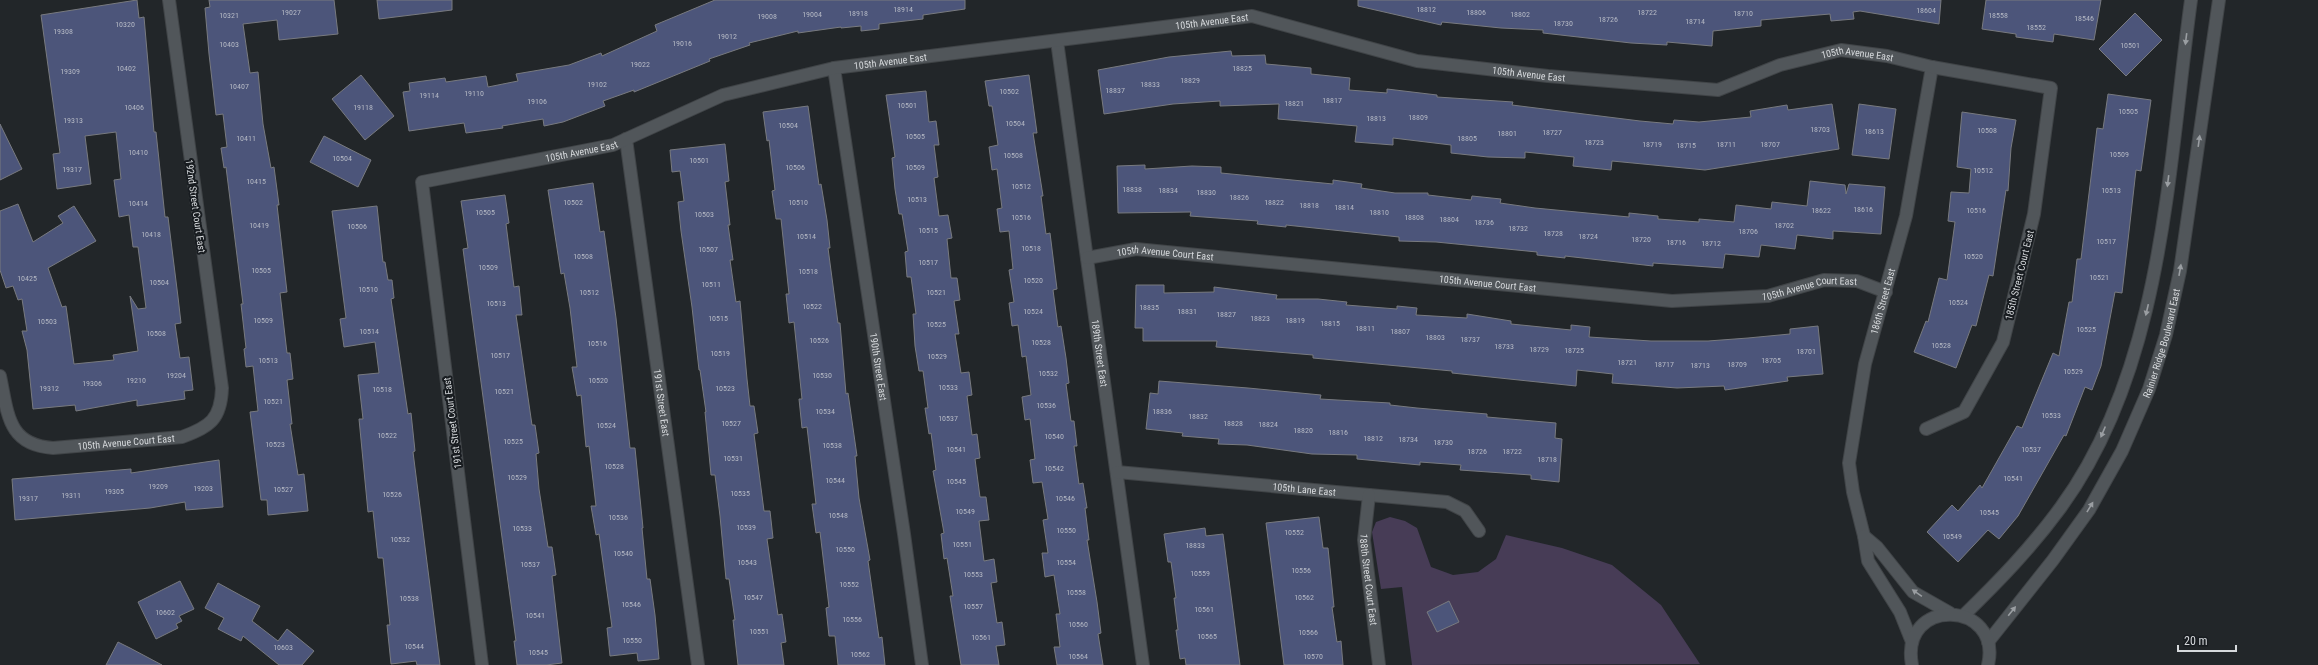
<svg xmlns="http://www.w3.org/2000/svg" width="2318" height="665" font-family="'Roboto Condensed',sans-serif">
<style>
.green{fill:#473c56}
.building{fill:#4c557a;stroke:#787a7f}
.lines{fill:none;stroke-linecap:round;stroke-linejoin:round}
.minor-casing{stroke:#404447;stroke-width:14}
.minor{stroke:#51565a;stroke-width:12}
.oneway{fill:#9a9ea2}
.labels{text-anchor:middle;stroke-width:4;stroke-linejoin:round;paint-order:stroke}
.number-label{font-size:8px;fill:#b4b8c4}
.street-label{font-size:10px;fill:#d6d9dc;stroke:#181c20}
</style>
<rect width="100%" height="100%" fill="#222629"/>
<path class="green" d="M1390,517l15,4 12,7 14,39 22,8 25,-3 18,-13 10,-24 56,13 50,17 49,40 39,59 -288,1 -10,-78 -21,2 -9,-57 4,-10z"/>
<g class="building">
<path d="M137,0l2,18 5,-1 10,115h2l9,85h3l10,80 3,26 -6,1 5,34 9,-1 4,33 -9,1 1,8 -48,7v-6l-61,11 -1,-6 -42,4 -6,-59 -5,-19h5l-5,-32 -4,1 -5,-14 -7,2 -6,-18v-59l18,-7 15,38 30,-19 -5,-7 16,-10 22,35 -48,27 14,39 4,-1 8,58 40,-4 -1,-5 25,-4 -8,-55 8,13 8,-1 -8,-61h-5l-4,-32 -10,2 -5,-37 7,-1 -5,-47 -31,4 6,48 -34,5 -4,-35 7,-1 -19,-138z"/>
<path d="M209,0h125l4,34 -59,6 -2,-20 -34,4 7,49 8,-1 5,52 8,44 3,-1 5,38h-2l10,87 -7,1 7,60h3l3,26 -6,1 5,44h-2l8,51 6,-1 4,37 -40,4 -1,-15h-6l-11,-88 8,-1 -5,-45 -7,1 -2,-18 2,-1 -5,-44h2l-17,-137 -2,1 -3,-20 6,-1 -4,-33 -7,1 -7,-61 -4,-46 5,-1z"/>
<path d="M377,0h75v10l-73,9z"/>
<path d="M715,0h250v9l-42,6v4l-44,5v5l-18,2v-5l-20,2v-1l-43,6v-2l-49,12 1,2 -41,14 1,2 -76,31v-2l-31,11 2,5 -42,16 -19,4 -1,-7 -41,7 1,2 -37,5 -2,-10 -55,8 -6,-39 7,-1 -1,-8 36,-5 1,4 40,-6 2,11 30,-6 -2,-7 53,-9 32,-12 1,3 55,-25 -2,-6z"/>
<path d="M1358,0h583l-2,24 -79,-13 -7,1 1,7 -23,2 -1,-7 -69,6v6l-48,5 -1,15 -45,-4v3l-36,-2 -88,-10v-3l-42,-2 -59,-6 -1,3 -83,-19z"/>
<path d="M1986,0h115l-7,40 -40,-6 -1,8 -37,-5v-3l-34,-5z"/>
<path d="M2135,13l27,27 -36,36 -27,-27z"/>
<path d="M1231,51l1,5 33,-1 1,9 45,4v6l39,4 -1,12 38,3v-4l50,6v2l76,5 -1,3 128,16 33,3 1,-4 25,2 52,-5 -1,-6 37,-6 1,5 44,-6 7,45 -134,21 -93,-9 -1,9 -38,-4 1,-9 -49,-5v6l-37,-1 -37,-4v-8l-58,-7v7l-38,-3 2,-16 -79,-7 1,-15 -59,2v-5l-47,3 -69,10 -6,-44 71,-13z"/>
<path d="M361,75l33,41 -29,24 -33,-41z"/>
<path d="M1029,75l8,58h-4l10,63h-2l5,38 4,-1 7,56 -4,1 5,37 3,-1 5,32 3,25 -3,1 5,37h3l3,25h-3l5,38 4,-1 4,25h-2l4,32h-2l10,62 4,31 -3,1 5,31h-46l-3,-18h6l-4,-33h4l-6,-39 -9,2 -3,-24h6l-5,-33 5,-1 -6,-37 -9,1 -3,-23 5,-1 -5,-40 -5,1 -3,-23 9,-2 -5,-39 -4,1 -4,-32 -6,1 -3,-23 5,-1 -5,-32 4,-1 -4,-38 -9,1 -3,-23 5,-1 -5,-39 -5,1 -3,-23 9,-2 -6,-39h-3l-4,-25z"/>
<path d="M926,91l3,31 7,-1 3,24h-5l4,32 -4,1 5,38 9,-1 4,23 -5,1 4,39h6l3,22 -6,1 5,33h-4l6,39 8,-1 3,23 -5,1 5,39 5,-1 3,24 -5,1 5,38h6l3,23 -10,1 5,40 10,-2 3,23 -6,1 6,40 5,-1 3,23 -9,1 3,19h-38l-11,-69h3l-6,-38 -3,1 -3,-25 3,-1 -11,-62 3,-1 -5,-37 -2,1 -4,-26h3l-5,-37h-4l-4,-25 -2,-32h3l-5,-37h-4l-2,-25 3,-1 -6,-37h-3l-4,-25 -3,-31 3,-1 -9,-62z"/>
<path d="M2108,94l43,6 -10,71 -5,-1 -14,123 -7,-1 -14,74 -9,24 -7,-3 -19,49 -2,-1 -46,81 -19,23 -11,-9 -30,32 -31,-30 25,-27 6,6 22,-26 2,3 35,-62 5,2 31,-75 6,3 10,-54h3l5,-43h4l16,-131 6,1z"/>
<path d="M1859,104l37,5 -7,50 -37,-4z"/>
<path d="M808,106l11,79 2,-1 6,36 3,28h-2l10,75h2l6,71 2,-1 9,63h-2l4,42 11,62 -2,1 11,77 3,-1 3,28h-47l-3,-29h-6l-3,-28 3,-1 -9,-75 -4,1 -4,-29h4l-9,-77 -5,1 -3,-29h3l-8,-77 -5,1 -3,-29h3l-8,-75h-5l-4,-28 3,-1 -6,-50 -2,1 -4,-29z"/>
<path d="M1962,112l54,8 -5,28 -3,43 -2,-1 -13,86 -4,-1 -13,51 -4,-1 -16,43 -42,-16 12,-31 2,1 11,-44 8,2 8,-58 -7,-1 3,-29 18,1 2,-24 -14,-2z"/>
<path d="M0,124l22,45 -22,11z"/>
<path d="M324,136l47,24 -13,27 -48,-25z"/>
<path d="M725,144l4,37 -4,1 5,43h-2l5,35h-3l6,42 4,-1 7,78 3,27h4l4,27 -4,1 10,77h6l3,27 -6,1 11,76 4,-1 4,28 -5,1 3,22h-46l-5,-45h2l-6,-41h-3l-6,-63 -5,-41h-4l-6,-63h1l-6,-42h-1l-7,-63 -11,-76 -3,-29 6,-1 -4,-30 -8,1 -2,-22z"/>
<path d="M1145,165v4l47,-3 29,1v6l112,11v-4l29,4 -1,4 34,5h33v2l43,5 1,-4 29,3 -1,4 35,5 94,9v-4l29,3v3l41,3v-3l35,3 2,-17 35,4 1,-7 35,4 3,-25 35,4 1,9 3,-10 36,3 -4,47 -48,-3v8l-36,-4 -2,14 -34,-4 -2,12 -34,-3 -2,14 -70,-5v3l-88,-10v2l-28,-3v-3l-101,-10 -37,-1v-4l-113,-12v2l-29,-3 1,-3 -68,-5 1,-4 -73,1 -1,-47z"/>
<path d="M593,183l7,49 4,-1 12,87 14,130h5l8,80h-1l5,51h3l5,36 4,44 -21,2 -1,-8 -27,3 -3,-28 5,-1 -13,-93 -3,1 -5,-29h5l-7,-60 -3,1 -5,-52 -4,1 -5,-29h5l-7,-59 -6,-35 -3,1 -13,-84z"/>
<path d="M505,195l4,28 -3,1 8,63 5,-1 3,29h-6l16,110h3l4,28 -3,1 3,35 9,58h4l4,28 -4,1 10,87 -16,2h-29l-3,-24h2l-53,-392 5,-1 -7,-47z"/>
<path d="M377,206l6,56h2l3,18h4l2,18 -3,1 17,115 3,-1 4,38 -2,1 27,213h-23l-1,-4 -25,3 -4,-39h3l-7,-67h-5l-5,-47 -5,1 -9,-93h4l-5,-44 21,-2 -4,-31 -31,5 -4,-28 6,-1 -14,-107z"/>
<path d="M1136,285h28v8l50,-1v-5l63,8 -1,4h42l29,3 -1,3 51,4v-3l20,2 -1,7 51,3v-4l44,7v3l60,6v-5l19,2 -1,10 62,4h57l40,-3 42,-4v-5l28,-3 5,48 -36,3 1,4 -63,9 -1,-4 -47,2 -65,-5 1,-9 -36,-4 -1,16 -124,-13v-2l-139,-13v-3l-97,-8 1,-6h-74v-13h-8z"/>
<path d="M1159,381l89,7 73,7 -1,4 70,4v2l27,3 70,6v3l69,6 -1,15 7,1 -3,43 -28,-3v-4l-71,-5 1,-5 -41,-3v3l-63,-6v-4l-45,-1 -65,-9 -29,-1 1,-5 -37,-3 1,-3 -37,-4 4,-36 8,1z"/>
<path d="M219,460l4,47 -37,3 -1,-8 -35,6 -135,12 -3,-41 119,-10v4z"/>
<path d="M1319,517l4,31h5l6,59h-2l5,35 4,-1 2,24h-59l-18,-142z"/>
<path d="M1205,528l1,8 17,-2 17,131h-54l-1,-7 -5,1 -4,-29h2l-4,-32h2l-5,-36h-3l-4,-28z"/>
<path d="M180,581l14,28 -15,7 3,5 -6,3 2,4 -22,11 -18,-37z"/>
<path d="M218,583l42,23 -8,15 26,20 9,-12 27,22 -12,14h-23l-36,-29 -2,5 -23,-12 6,-11 -19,-10z"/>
<path d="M1449,601l10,21 -22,10 -10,-20z"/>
<path d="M118,642l12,6 32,17h-56z"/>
</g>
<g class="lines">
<defs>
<g id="minor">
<path id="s1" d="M1057,41l86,624"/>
<path id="s2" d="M834,68l70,466 18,131"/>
<path id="s3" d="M626,139l72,526"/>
<path id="s4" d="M1087,258l49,-9 536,52 96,-5 56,-16 33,1 29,11"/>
<path id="s5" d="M0,376c8,37 7,69 53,72l129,-11c28,-10 39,-18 40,-49l-53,-388"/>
<path id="s6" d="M1117,472l330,30 18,9 14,20"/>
<path id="s7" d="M1369,495l-5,45 15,125"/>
<path id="s8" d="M1864,536l-11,-44 -4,-29 16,-99 41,-148 26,-149"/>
<path d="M1963,616c36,-35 68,-68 98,-109 103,-141 107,-340 130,-507"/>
<path d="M1912,642l-12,-30 -32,-51 -4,-25 13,11 36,45 37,21"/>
<path id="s9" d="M1988,642l65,-82 36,-50 33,-59 27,-62 17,-54 14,-64 39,-271"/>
<path id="s10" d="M482,665l-60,-483 191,-37 110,-50 111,-27 418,-52 165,45 131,15 170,14 62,-25 61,-15 46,6 45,11 119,21 -17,126 -31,128 -39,70 -38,17"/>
<path d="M1912,665c-13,-69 91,-65 76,0"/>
</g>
</defs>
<use href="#minor" class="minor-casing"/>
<use href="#minor" class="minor"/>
</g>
<defs><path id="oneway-solid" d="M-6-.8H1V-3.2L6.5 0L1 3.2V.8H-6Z"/></defs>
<g class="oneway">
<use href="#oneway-solid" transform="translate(2186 39) rotate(97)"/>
<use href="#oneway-solid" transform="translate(2199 141) rotate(-82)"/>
<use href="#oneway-solid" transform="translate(2168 181) rotate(97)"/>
<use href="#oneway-solid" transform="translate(2180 270) rotate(-80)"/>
<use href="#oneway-solid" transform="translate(2147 310) rotate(103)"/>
<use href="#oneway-solid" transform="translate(2103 432) rotate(113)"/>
<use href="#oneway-solid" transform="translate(2090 507) rotate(-59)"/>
<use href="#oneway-solid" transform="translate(1917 593) rotate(-145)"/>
<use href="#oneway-solid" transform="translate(2012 611) rotate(-51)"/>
</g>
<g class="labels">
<g class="number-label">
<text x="903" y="12">18914</text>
<text x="1426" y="12">18812</text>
<text x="1926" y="13">18604</text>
<text x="291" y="15">19027</text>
<text x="1476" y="15">18806</text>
<text x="1647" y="15">18722</text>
<text x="858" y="16">18918</text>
<text x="1743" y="16">18710</text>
<text x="812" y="17">19004</text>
<text x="1520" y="17">18802</text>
<text x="229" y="18">10321</text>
<text x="1998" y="18">18558</text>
<text x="767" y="19">19008</text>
<text x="2084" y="21">18546</text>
<text x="1608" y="22">18726</text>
<text x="1695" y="24">18714</text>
<text x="1563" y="26">18730</text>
<text x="125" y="27">10320</text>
<text x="2036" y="30">18552</text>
<text x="63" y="34">19308</text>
<text x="727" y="39">19012</text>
<text x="682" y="46">19016</text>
<text x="229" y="47">10403</text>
<text x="2130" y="48">10501</text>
<text x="640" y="67">19022</text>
<text x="126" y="71">10402</text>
<text x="1242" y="71">18825</text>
<text x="70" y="74">19309</text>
<text x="1190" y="83">18829</text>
<text x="597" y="87">19102</text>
<text x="1150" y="87">18833</text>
<text x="239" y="89">10407</text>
<text x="1115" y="93">18837</text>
<text x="1009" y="94">10502</text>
<text x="474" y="96">19110</text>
<text x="429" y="98">19114</text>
<text x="1332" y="103">18817</text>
<text x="537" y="104">19106</text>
<text x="1294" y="106">18821</text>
<text x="907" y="108">10501</text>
<text x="134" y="110">10406</text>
<text x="363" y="110">19118</text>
<text x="2128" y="114">10505</text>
<text x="1418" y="120">18809</text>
<text x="1376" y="121">18813</text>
<text x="73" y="123">19313</text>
<text x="1015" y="126">10504</text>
<text x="788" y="128">10504</text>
<text x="1820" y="132">18703</text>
<text x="1987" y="133">10508</text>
<text x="1874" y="134">18613</text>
<text x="1552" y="135">18727</text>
<text x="1507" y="136">18801</text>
<text x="915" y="139">10505</text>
<text x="246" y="141">10411</text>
<text x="1467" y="141">18805</text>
<text x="1594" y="145">18723</text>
<text x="1652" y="147">18719</text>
<text x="1726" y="147">18711</text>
<text x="1770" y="147">18707</text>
<text x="1686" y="148">18715</text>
<text x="138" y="155">10410</text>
<text x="2119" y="157">10509</text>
<text x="1013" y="158">10508</text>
<text x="342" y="161">10504</text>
<text x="699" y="163">10501</text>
<text x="795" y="170">10506</text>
<text x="915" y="170">10509</text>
<text x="72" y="172">19317</text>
<text x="1983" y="173">10512</text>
<text x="256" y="184">10415</text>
<text x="1021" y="189">10512</text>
<text x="1132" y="192">18838</text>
<text x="1168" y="193">18834</text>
<text x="2111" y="193">10513</text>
<text x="1206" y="195">18830</text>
<text x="1239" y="200">18826</text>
<text x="917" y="202">10513</text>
<text x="573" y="205">10502</text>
<text x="798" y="205">10510</text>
<text x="1274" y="205">18822</text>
<text x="138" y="206">10414</text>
<text x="1309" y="208">18818</text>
<text x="1344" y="210">18814</text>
<text x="1863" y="212">18616</text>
<text x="1821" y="213">18622</text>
<text x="1976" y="213">10516</text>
<text x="485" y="215">10505</text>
<text x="1379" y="215">18810</text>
<text x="704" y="217">10503</text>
<text x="1021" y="220">10516</text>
<text x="1414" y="220">18808</text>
<text x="1449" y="222">18804</text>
<text x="1484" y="225">18736</text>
<text x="259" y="228">10419</text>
<text x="1784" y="228">18702</text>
<text x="357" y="229">10506</text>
<text x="1518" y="231">18732</text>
<text x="928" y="233">10515</text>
<text x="1748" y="234">18706</text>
<text x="1553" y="236">18728</text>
<text x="151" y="237">10418</text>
<text x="806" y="239">10514</text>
<text x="1588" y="239">18724</text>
<text x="1641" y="242">18720</text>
<text x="2106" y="244">10517</text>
<text x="1676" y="245">18716</text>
<text x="1711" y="246">18712</text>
<text x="1031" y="251">10518</text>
<text x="708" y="252">10507</text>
<text x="583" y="259">10508</text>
<text x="1973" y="259">10520</text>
<text x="928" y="265">10517</text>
<text x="488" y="270">10509</text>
<text x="261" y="273">10505</text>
<text x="808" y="274">10518</text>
<text x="2099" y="280">10521</text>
<text x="27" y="281">10425</text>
<text x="1033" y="283">10520</text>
<text x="159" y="285">10504</text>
<text x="711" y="287">10511</text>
<text x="368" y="292">10510</text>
<text x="589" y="295">10512</text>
<text x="936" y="295">10521</text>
<text x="1958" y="305">10524</text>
<text x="496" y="306">10513</text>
<text x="812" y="309">10522</text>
<text x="1149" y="310">18835</text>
<text x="1033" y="314">10524</text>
<text x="1187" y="314">18831</text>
<text x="1226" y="317">18827</text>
<text x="718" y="321">10515</text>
<text x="1260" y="321">18823</text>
<text x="263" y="323">10509</text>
<text x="1295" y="323">18819</text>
<text x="47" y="324">10503</text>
<text x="1330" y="326">18815</text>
<text x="936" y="327">10525</text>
<text x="1365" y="331">18811</text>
<text x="2086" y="332">10525</text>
<text x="369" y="334">10514</text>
<text x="1400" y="334">18807</text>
<text x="156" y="336">10508</text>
<text x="1435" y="340">18803</text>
<text x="1470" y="342">18737</text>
<text x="819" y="343">10526</text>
<text x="1041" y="345">10528</text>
<text x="597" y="346">10516</text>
<text x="1941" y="348">10528</text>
<text x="1504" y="349">18733</text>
<text x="1539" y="352">18729</text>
<text x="1574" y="353">18725</text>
<text x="1806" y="354">18701</text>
<text x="720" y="356">10519</text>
<text x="500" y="358">10517</text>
<text x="937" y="359">10529</text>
<text x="268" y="363">10513</text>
<text x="1771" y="363">18705</text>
<text x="1627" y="365">18721</text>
<text x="1664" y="367">18717</text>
<text x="1737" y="367">18709</text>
<text x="1700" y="368">18713</text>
<text x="2073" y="374">10529</text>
<text x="1048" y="376">10532</text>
<text x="176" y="378">19204</text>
<text x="822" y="378">10530</text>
<text x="136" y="383">19210</text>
<text x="598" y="383">10520</text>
<text x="92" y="386">19306</text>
<text x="948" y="390">10533</text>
<text x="49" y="391">19312</text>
<text x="725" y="391">10523</text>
<text x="382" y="392">10518</text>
<text x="504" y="394">10521</text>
<text x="273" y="404">10521</text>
<text x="1046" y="408">10536</text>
<text x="825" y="414">10534</text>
<text x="1162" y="414">18836</text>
<text x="2051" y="418">10533</text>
<text x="1198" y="419">18832</text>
<text x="948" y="421">10537</text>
<text x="731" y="426">10527</text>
<text x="1233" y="426">18828</text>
<text x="1268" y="427">18824</text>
<text x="606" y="428">10524</text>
<text x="1303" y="433">18820</text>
<text x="1338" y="435">18816</text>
<text x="387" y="438">10522</text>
<text x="1054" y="439">10540</text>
<text x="1373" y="441">18812</text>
<text x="1408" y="442">18734</text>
<text x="513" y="444">10525</text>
<text x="1443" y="445">18730</text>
<text x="275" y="447">10523</text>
<text x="832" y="448">10538</text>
<text x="956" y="452">10541</text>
<text x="2031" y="452">10537</text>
<text x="1477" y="454">18726</text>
<text x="1512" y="454">18722</text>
<text x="733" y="461">10531</text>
<text x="1547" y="462">18718</text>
<text x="614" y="469">10528</text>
<text x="1054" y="471">10542</text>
<text x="517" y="480">10529</text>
<text x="2013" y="481">10541</text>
<text x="835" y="483">10544</text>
<text x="956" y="484">10545</text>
<text x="158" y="489">19209</text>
<text x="203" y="491">19203</text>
<text x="283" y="492">10527</text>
<text x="114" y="494">19305</text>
<text x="740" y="496">10535</text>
<text x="392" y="497">10526</text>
<text x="71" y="498">19311</text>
<text x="28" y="501">19317</text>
<text x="1065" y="501">10546</text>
<text x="965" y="514">10549</text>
<text x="1989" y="515">10545</text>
<text x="838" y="518">10548</text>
<text x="618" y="520">10536</text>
<text x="746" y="530">10539</text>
<text x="522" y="531">10533</text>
<text x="1066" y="533">10550</text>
<text x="1294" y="535">10552</text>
<text x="1952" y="539">10549</text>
<text x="400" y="542">10532</text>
<text x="962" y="547">10551</text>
<text x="1195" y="548">18833</text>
<text x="845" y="552">10550</text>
<text x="623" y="556">10540</text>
<text x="747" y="565">10543</text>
<text x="1066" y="565">10554</text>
<text x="530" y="567">10537</text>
<text x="1301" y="573">10556</text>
<text x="1200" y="576">10559</text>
<text x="973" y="577">10553</text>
<text x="849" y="587">10552</text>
<text x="1076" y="595">10558</text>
<text x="753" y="600">10547</text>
<text x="1304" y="600">10562</text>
<text x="409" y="601">10538</text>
<text x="631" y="607">10546</text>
<text x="973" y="609">10557</text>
<text x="1204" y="612">10561</text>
<text x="165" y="615">10602</text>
<text x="535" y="618">10541</text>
<text x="852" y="622">10556</text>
<text x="1078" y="627">10560</text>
<text x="759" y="634">10551</text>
<text x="1308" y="635">10566</text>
<text x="1207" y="639">10565</text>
<text x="981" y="640">10561</text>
<text x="632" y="643">10550</text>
<text x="414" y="649">10544</text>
<text x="283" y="650">10603</text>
<text x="538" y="655">10545</text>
<text x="860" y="657">10562</text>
<text x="1078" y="659">10564</text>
<text x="1313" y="659">10570</text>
</g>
<g class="street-label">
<text dy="4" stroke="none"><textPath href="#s10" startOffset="1297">105th Avenue East</textPath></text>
<text dy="4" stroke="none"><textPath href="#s10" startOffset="1957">105th Avenue East</textPath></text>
<text dy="4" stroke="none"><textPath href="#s10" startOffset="973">105th Avenue East</textPath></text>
<text dy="4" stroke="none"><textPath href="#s10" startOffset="1621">105th Avenue East</textPath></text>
<text dy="4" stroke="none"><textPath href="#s10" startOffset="649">105th Avenue East</textPath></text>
<text transform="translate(196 206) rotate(82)" y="4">192nd Street Court East</text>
<text dy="4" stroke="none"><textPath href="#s4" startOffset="79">105th Avenue Court East</textPath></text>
<text transform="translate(2019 275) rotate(-76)" y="4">185th Street Court East</text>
<text dy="4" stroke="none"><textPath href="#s4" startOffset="403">105th Avenue Court East</textPath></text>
<text dy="4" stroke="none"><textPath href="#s4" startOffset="727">105th Avenue Court East</textPath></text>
<text dy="4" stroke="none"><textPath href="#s8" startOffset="240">186th Street East</textPath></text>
<text dy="4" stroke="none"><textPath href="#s9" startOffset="349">Rainier Ridge Boulevard East</textPath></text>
<text dy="4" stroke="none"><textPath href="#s1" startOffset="315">189th Street East</textPath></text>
<text dy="4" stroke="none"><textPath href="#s2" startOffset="302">190th Street East</textPath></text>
<text dy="4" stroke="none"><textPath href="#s3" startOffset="266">191st Street East</textPath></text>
<text transform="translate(452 423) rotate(-97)" y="4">191st Street Court East</text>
<text dy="4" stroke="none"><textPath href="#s5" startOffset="173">105th Avenue Court East</textPath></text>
<text dy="4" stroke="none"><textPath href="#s6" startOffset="188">105th Lane East</textPath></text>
<text dy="4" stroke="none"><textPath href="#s7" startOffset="85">188th Street Court East</textPath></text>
</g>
</g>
<path d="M2178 645v6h58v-6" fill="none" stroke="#d6d9dc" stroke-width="2"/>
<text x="2184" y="645" font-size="12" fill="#d6d9dc" stroke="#181c20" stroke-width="3" paint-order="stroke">20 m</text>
</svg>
